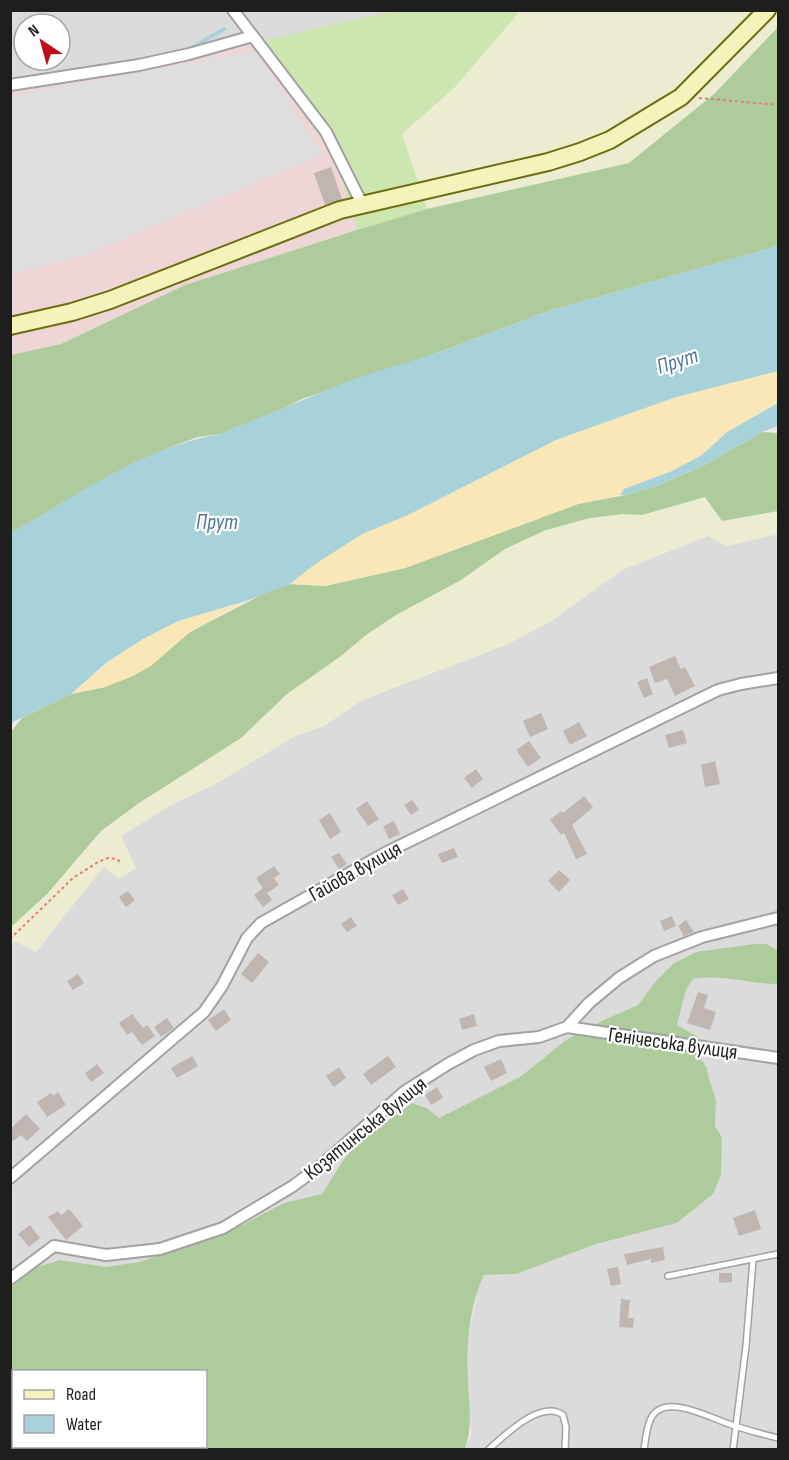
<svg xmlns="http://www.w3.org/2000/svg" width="789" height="1460" font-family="'Sofia Sans Condensed',sans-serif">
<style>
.residential{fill:#dcdbdb;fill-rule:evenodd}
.commercial{fill:#eed5d6}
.farmland{fill:#ececd1}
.grass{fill:#cde5ae}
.forest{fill:#aecb9c;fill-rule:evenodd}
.sand{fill:#fae7b7}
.parking{fill:#dedede}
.water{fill:#a8d2d9}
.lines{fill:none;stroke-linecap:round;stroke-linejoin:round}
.stream{stroke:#a8d2d9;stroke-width:4}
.building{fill:#bfb6b2}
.lane-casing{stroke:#a2a2a2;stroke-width:8}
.street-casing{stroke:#a2a2a2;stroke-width:14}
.secondary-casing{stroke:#6b6e0c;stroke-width:20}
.path{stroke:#f07774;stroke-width:2;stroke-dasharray:3 3;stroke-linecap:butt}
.lane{stroke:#fff;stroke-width:5}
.street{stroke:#fff;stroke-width:10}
.secondary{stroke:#f5f3bc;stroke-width:16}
.labels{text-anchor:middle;stroke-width:4.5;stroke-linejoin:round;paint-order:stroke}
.street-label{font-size:21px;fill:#1e1e1e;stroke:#fff}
.water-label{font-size:22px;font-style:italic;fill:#4b7898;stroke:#fff}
</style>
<rect width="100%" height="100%" fill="#eeeae5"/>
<g class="residential">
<path d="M10,11h383l-264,63 -118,16zM24,24h36v36h-36z"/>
<path d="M778,534v417l-11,-7 -71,8 -22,11 -18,18 -18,24 -32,14 -40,21 -46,37 -81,41 -12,-10 -15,-5 -24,18 -26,16 -18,22 -22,35 -38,9 -61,32 -61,21 -36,9 -21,2 -29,-4 -42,5 -23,20v-342l4,-5 21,11 68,-86 31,2 -14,-32 48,-30 48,-23 78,-47 29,-10 38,-26 146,-56 45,-24 69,-50 86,-34 19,10z"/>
<path d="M708,976l20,1 50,7v465l-313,1 6,-16 -4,-69 1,-29 11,-50 5,-11 32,-1 80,-30 81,-21 36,-29 9,-56 -7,-12 1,-26 -7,-21 -2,-11 -6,-9 -3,-22 -21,-12 9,-35 7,-11z"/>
</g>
<path class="commercial" d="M262,41l75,124 20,65 -172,55 -124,59 -50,11 -1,-265 119,-16z"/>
<g class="farmland">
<path d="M520,11h258v16l-64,67 -85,69 -202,46 -25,-75 52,-46z"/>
<path d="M706,497l16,24 56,-10v23l-51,12 -19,-10 -86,33 -69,51 -45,24 -146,56 -38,26 -29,10 -78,47 -48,23 -48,30 15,32 -18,11 -14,-12 -69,85 -20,-11 -4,5v-19l36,-33 54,-63 76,-53 189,-143 30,-20 65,-35 44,-31 41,-19 44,-12 33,-4 19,1z"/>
</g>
<path class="grass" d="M393,11h127l-66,77 -52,46 25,75 -70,21 -20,-65 -75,-124z"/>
<g class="forest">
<path d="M778,27v219l-229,65 -115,43 -132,45 -22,11 -60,24 -22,3 -22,8 -42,18 -123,70v-178l50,-11 124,-59 172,-55 70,-21 202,-46 85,-69z"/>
<path d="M762,432l16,1v78l-56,10 -17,-24 -63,18 -19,-1 -33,4 -44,12 -41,19 -44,31 -65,35 -30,20 -25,21 -54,38 -46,44 -102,65 -38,28 -54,63 -36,33v-195l11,-14 49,-24 34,-7 69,-42 16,-13 75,-39 25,-9 35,2 80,-18 173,-64 48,-9 33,-10 44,-19z"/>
<path d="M754,944h13l11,7v33c-30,0 -54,-10 -85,-5l-7,11 -9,35 21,12 3,22 6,9 2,11 7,21 -1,26 7,12 -1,37 -8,19 -36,29 -81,21 -80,30 -32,1c-15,32 -18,70 -16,105 1,24 5,47 -3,69h-454l-1,-161 24,-20 16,-5 10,-3 46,7 33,-5 84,-27 61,-32 38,-9 22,-35 18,-22 26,-16 24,-18 15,5 12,10 81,-41 46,-37 40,-21 32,-14 18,-24 18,-18 22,-11zM14,1372h192v74h-192z"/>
</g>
<g class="sand">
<path d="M778,371v32l-51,29 -25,23 -30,16 -48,18 -4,6 -42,9 -173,64 -80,18 -35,-2 24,-19 48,-31 46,-19 148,-75 117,-42z"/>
<path d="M246,601l-56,31 -39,34 -18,10 -28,11 -34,7c32,-28 67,-57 108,-73 21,-8 45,-13 67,-20z"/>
</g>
<path class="parking" d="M254,51l69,103 -245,104 -67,15v-177z"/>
<g class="water">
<path d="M778,246v125l-105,27 -117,42 -148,75 -46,19 -48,31 -24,19 -44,17 -68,20 -35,18 -37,24 -35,31 -60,29v-190c66,-38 133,-86 209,-99l139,-57 75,-23 115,-43z"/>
<path d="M778,403v23l-16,6 -59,34 -44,19 -33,10h-6l4,-6 48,-18 30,-16 25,-23z"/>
</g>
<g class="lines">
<path class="stream" d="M188,50l36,-21"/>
</g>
<g class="building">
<path d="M331,167l11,32 -17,6 -11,-32z"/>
<path d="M675,656l6,13 4,-2 10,19 -20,10 -8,-17 -12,4 -6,-16z"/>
<path d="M647,678l6,16 -9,4 -7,-16z"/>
<path d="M541,713l7,16 -18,8 -7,-16z"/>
<path d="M579,722l8,14 -17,9 -7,-14z"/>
<path d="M683,730l4,13 -18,5 -4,-13z"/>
<path d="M529,741l12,17 -13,9 -12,-17z"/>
<path d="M715,761l5,23 -15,3 -4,-22z"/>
<path d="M476,769l7,10 -11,9 -8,-10z"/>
<path d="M584,796l9,11 -21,18 15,29 -11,5 -12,-26 -3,2 -11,-15 11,-9 2,2z"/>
<path d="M412,800l7,10 -8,5 -7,-10z"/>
<path d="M367,801l12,18 -11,7 -12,-17z"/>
<path d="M330,813l11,19 -11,7 -11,-19z"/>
<path d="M394,821l6,13 -11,5 -6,-13z"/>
<path d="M454,848l4,9 -16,6 -4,-9z"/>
<path d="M339,853l8,11 -8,5 -8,-12z"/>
<path d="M274,866l6,8 -6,4 5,7 -12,8 5,7 -9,7 -9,-12 9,-7 -7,-10z"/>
<path d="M559,870l11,10 -11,12 -11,-11z"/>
<path d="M403,889l6,10 -11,6 -6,-10z"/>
<path d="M128,891l7,9 -9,7 -7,-10z"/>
<path d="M672,916l4,10 -12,5 -4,-10z"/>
<path d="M351,917l6,9 -10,6 -6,-8z"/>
<path d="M686,920l8,12 -10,4 -6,-10z"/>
<path d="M258,953l11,9 -17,21 -11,-9z"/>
<path d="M78,974l6,9 -11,7 -6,-9z"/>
<path d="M698,992l10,3 -4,13 12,4 -6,18 -23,-7z"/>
<path d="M224,1009l7,11 -15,11 -8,-11z"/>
<path d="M132,1014l11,14 4,-3 8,11 -13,9 -10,-13 -5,3 -8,-12z"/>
<path d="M474,1014l3,12 -15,4 -3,-11z"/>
<path d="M167,1018l7,10 -13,9 -7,-10z"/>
<path d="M192,1056l6,10 -21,12 -6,-10z"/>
<path d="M388,1056l8,11 -25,18 -8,-11z"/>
<path d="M501,1059l6,14 -16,8 -7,-14z"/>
<path d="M97,1064l7,9 -13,9 -6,-9z"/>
<path d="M339,1067l7,11 -12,9 -8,-11z"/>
<path d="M437,1087l6,11 -12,7 -6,-10z"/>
<path d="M58,1092l8,13 -19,12 -10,-15 14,-9 2,3z"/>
<path d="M26,1114l14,15 -13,12 -6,-6 -11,8v-14z"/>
<path d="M69,1209l14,17 -17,14 -18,-23 10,-6 3,4z"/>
<path d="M755,1210l6,19 -22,7 -6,-18z"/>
<path d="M30,1225l10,13 -11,9 -11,-13z"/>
<path d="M663,1247l2,13 -14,3v-4l-24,6 -3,-11z"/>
<path d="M618,1267l3,17 -10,2 -4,-17z"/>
<path d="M719,1273h13v9l-13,1z"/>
<path d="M621,1299l9,1 -2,18h6l-1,10 -14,-1z"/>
</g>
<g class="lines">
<defs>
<g id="lane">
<path d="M668,1276l110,-22"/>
<path d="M488,1450c17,-15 53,-51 75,-35l3,12 -1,23"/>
<path d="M644,1450c2,-13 3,-32 13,-39 19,-14 61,11 81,16 13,4 27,8 40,11"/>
<path d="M733,1450l13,-104 7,-86"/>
</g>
<g id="street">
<path d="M233,10l93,122 36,72"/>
<path d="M10,85l129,-20 50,-11 64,-18"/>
<path d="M567,1027l211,31"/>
<path d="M10,1178l194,-166 18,-26 25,-48 14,-15 124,-70 333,-163 23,-6 37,-6"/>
<path d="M10,1279l44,-33 52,9 54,-6 63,-21 70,-42 31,-23 80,-71 44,-28 26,-14 25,-9 40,-4 28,-10 22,-24 30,-25 35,-22 48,-19 76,-19"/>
</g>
<path id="secondary" d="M10,326l62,-14 38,-12 230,-90 208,-48 32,-10 30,-12 71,-43 86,-87"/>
</defs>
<use href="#lane" class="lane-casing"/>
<use href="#street" class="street-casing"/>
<use href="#secondary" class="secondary-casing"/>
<g class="path">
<path d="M699,98l79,7"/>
<path d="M10,939l63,-61 25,-16 10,-4 9,1 4,4"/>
</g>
<use href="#lane" class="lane"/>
<use href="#street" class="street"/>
<use href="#secondary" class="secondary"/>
</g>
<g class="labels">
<g class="street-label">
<text transform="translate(355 871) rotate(-29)" y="7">Гайова вулиця</text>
<text transform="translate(673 1043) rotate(8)" y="7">Генічеська вулиця</text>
<text transform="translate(365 1128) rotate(-39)" y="7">Козятинська вулиця</text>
</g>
<g class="water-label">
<text transform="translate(677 360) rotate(-18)" y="8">Прут</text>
<text x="217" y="529">Прут</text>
</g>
</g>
<rect width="789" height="1460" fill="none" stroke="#1e1e1e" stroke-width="24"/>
<rect x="12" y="1370" width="195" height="78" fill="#ffffff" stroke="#a5a5a5" stroke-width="1.5"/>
<rect x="24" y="1390" width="30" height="9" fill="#f5f3bc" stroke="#a5a5a5" stroke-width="1.5"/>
<text x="66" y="1400" font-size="18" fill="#1e1e1e">Road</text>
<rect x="24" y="1415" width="30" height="18" fill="#a8d2d9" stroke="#a5a5a5" stroke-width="1.5"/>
<text x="66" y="1430" font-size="18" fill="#1e1e1e">Water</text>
<g transform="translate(42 42) rotate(324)"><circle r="28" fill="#ffffff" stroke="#a5a5a5" stroke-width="1.5"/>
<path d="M0-4.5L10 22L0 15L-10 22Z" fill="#be0e1b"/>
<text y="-9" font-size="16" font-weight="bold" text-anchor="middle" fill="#1e1e1e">N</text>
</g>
</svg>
